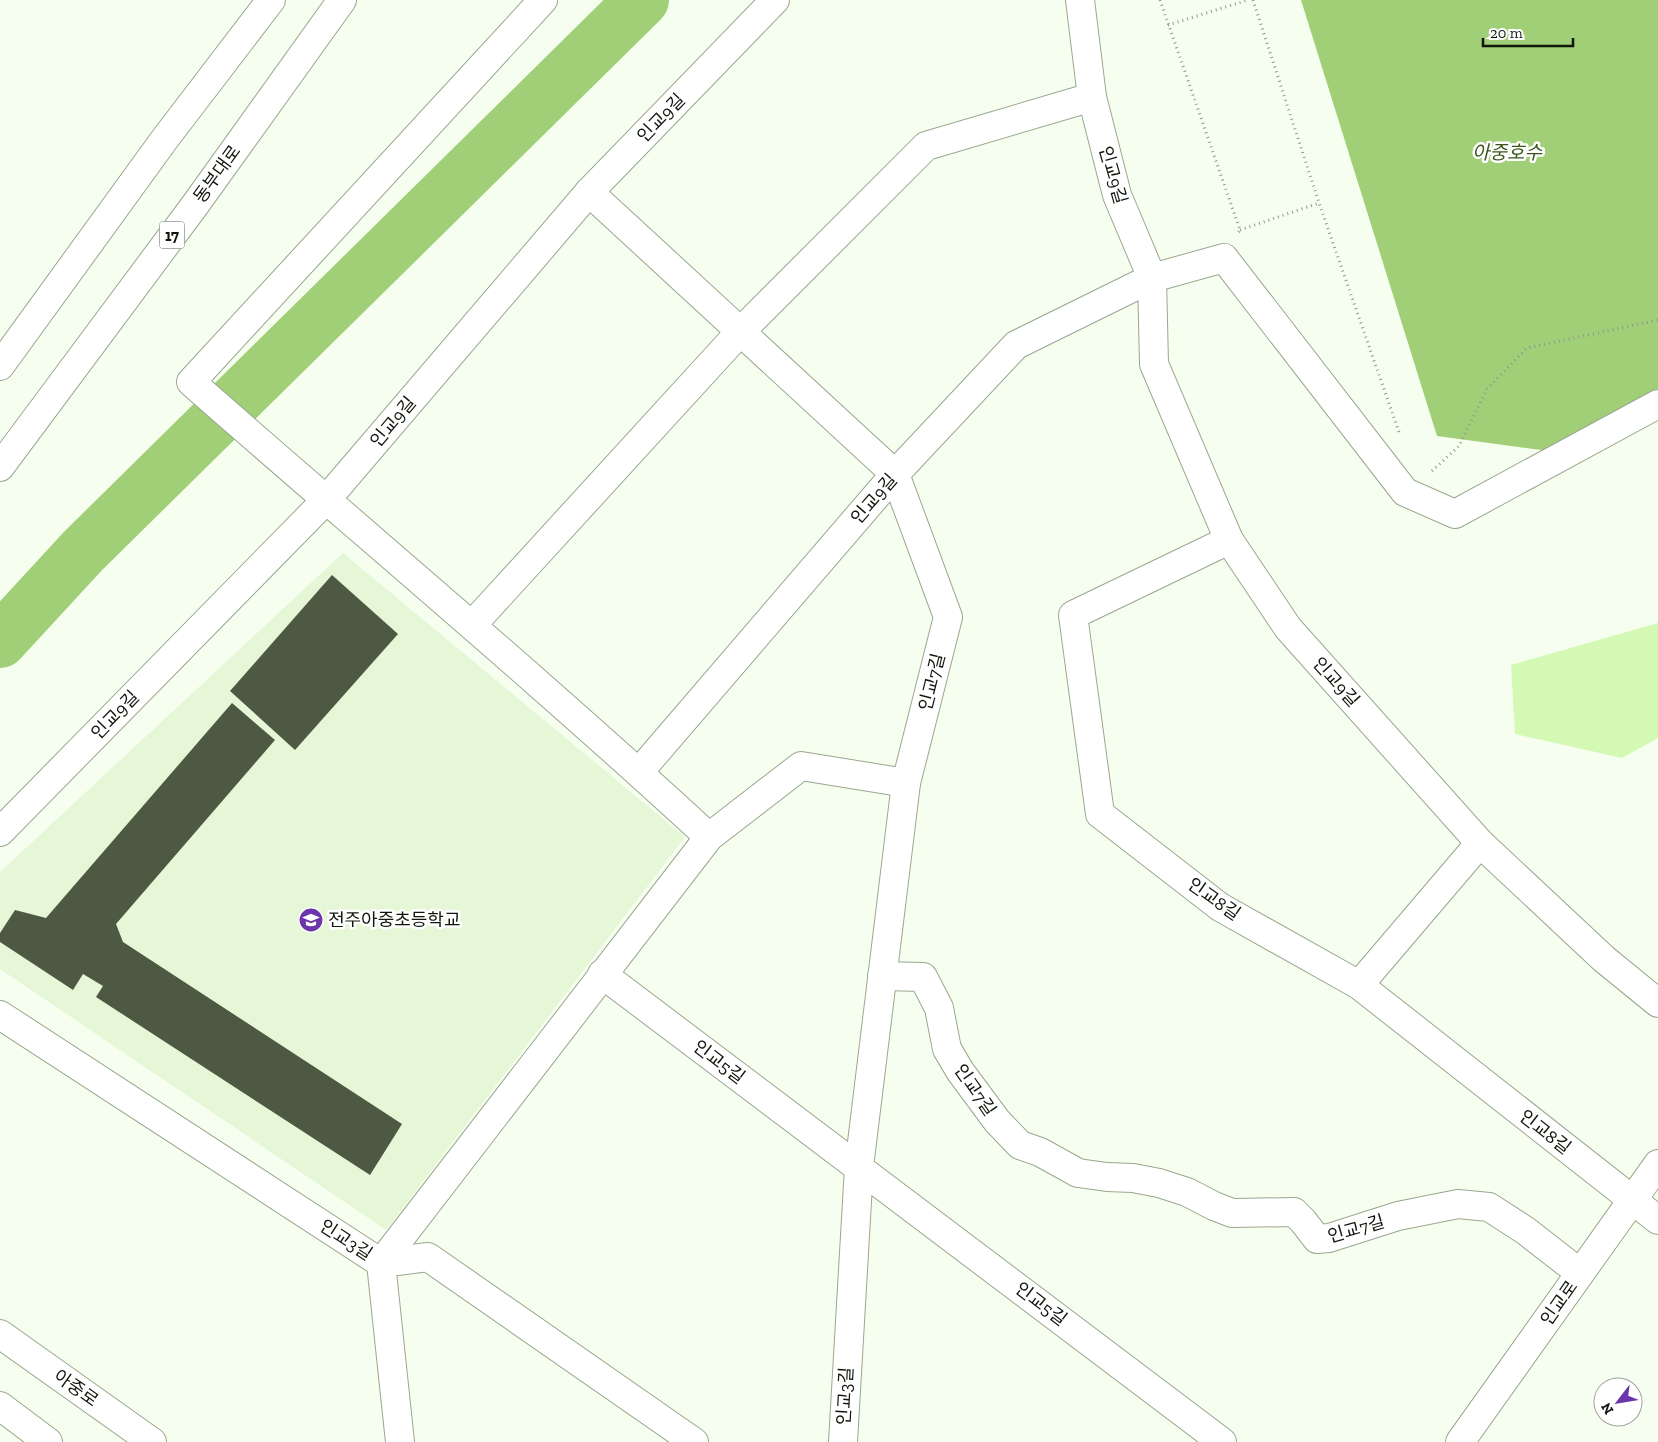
<svg xmlns="http://www.w3.org/2000/svg" width="1658" height="1442" font-family="'Zilla Slab','Noto Sans KR',serif">
<style>
.built{fill:#e5f7d6}
.green{fill:#d4f9b5}
.water{fill:#a1cf77}
.lines{fill:none;stroke-linecap:round;stroke-linejoin:round}
.river{stroke:#a1cf77;stroke-width:54}
.building{fill:#4d5943}
.street-casing{stroke:#9aa78f;stroke-width:30}
.secondary-casing{stroke:#9aa78f;stroke-width:30}
.primary-casing{stroke:#9aa78f;stroke-width:30}
.path{stroke:#90988b;stroke-width:3;stroke-dasharray:1 4;stroke-linecap:butt}
.street{stroke:#fff;stroke-width:28}
.secondary{stroke:#fff;stroke-width:28}
.primary{stroke:#fff;stroke-width:28}
.labels{text-anchor:middle;stroke-width:5;stroke-linejoin:round;paint-order:stroke}
.shield{fill:#fff;stroke:#585c56;stroke-width:1}
.shield-label{font-size:16px;font-weight:bold;fill:#11160d}
.street-label{font-size:18px;fill:#11160d;stroke:#fff}
.poi-label{font-size:18px;fill:#11160d;stroke:#fff;text-anchor:start}
.water-label{font-size:19px;font-style:italic;fill:#385518;stroke:#fff}
</style>
<rect width="100%" height="100%" fill="#f6ffef"/>
<path class="built" d="M343,553l342,284 -299,393 -386,-261v-97z"/>
<path class="green" d="M1658,623v115l-36,20 -107,-24 -4,-69z"/>
<path class="water" d="M1301,0h357v398l-109,53 -112,-15z"/>
<g class="lines">
<path class="river" d="M0,641l83,-90 559,-551"/>
</g>
<g class="building">
<path d="M332,575l66,59 -103,116 -65,-59z"/>
<path d="M232,703l43,37 -159,184 7,18 279,182 -32,51 -274,-178 7,-11 -20,-12 -10,16 -73,-48v-9l15,-23 31,8z"/>
</g>
<g class="lines">
<defs>
<g id="street">
<path d="M543,0l-352,382c173,152 349,299 518,455"/>
<path d="M1080,0l12,97 25,98 35,83 2,86 75,176 59,88 192,215 124,116 54,44"/>
<path d="M589,192l306,282 53,143 -42,166 -47,384 -16,275"/>
<path d="M1229,540l-156,75 27,199 120,93 139,78 299,235"/>
<path d="M472,625l268,-293 186,-186 166,-49"/>
<path d="M639,772l256,-298 121,-129 136,-67 72,-20 181,234 50,22 203,-110"/>
<path d="M0,832l326,-332 263,-308 186,-192"/>
<path d="M602,974l620,468"/>
<path d="M882,976l41,1 16,31 8,41 13,22 37,50 23,24 20,7 38,21 29,4 26,1 26,5 28,9 27,14 18,7 62,-1 9,9 14,18 12,-1 69,-22 60,-12 31,3 37,24 54,42"/>
<path d="M1359,985l121,-142"/>
<path d="M0,1015l381,248 47,-6 266,185"/>
<path d="M400,1442l-19,-179 328,-426 92,-71 105,17"/>
<path d="M1460,1442l198,-278"/>
</g>
<g id="secondary">
<path d="M0,1334l152,108"/>
<path d="M0,1406l48,36"/>
</g>
<g id="primary">
<path d="M0,366l164,-226 107,-140"/>
<path d="M0,467l195,-262 147,-205"/>
</g>
</defs>
<use href="#street" class="street-casing"/>
<use href="#secondary" class="secondary-casing"/>
<use href="#primary" class="primary-casing"/>
<g class="path">
<path d="M1160,0l80,230 -2,3"/>
<path d="M1253,0l66,203 81,232"/>
<path d="M1168,25l80,-25"/>
<path d="M1240,230l79,-27"/>
<path d="M1432,471l27,-25 28,-57 40,-41 131,-28"/>
</g>
<use href="#street" class="street"/>
<use href="#secondary" class="secondary"/>
<use href="#primary" class="primary"/>
</g>
<defs>
<symbol id="school-disc" viewBox="-11 -11 22 22"><circle r="9.5" fill="#6d35ab" stroke="#fff"/><path d="M0-5L7-2L0 1L-7-2ZM-4 1L0 2.5L4 1V4Q0 6-4 4Z" fill="#fff"/></symbol>
</defs>
<g fill-rule="evenodd">
<use href="#school-disc" x="297" y="906" width="28" height="28"/>
</g>
<g class="labels">
<rect class="shield" x="159.5" y="221.5" width="25" height="27" rx="4"/>
<g class="shield-label">
<text x="172" y="241">17</text>
</g>
<g class="street-label">
<text transform="translate(661 118) rotate(-46)" y="6">인교9길</text>
<text transform="translate(217 174) rotate(-54)" y="6">동부대로</text>
<text transform="translate(1113 175) rotate(74)" y="6">인교9길</text>
<text transform="translate(393 422) rotate(-50)" y="6">인교9길</text>
<text transform="translate(874 499) rotate(-49)" y="6">인교9길</text>
<text transform="translate(932 682) rotate(-76)" y="6">인교7길</text>
<text transform="translate(1336 682) rotate(48)" y="6">인교9길</text>
<text transform="translate(115 715) rotate(-46)" y="6">인교9길</text>
<text transform="translate(1214 899) rotate(35)" y="6">인교8길</text>
<text transform="translate(719 1062) rotate(37)" y="6">인교5길</text>
<text transform="translate(975 1090) rotate(55)" y="6">인교7길</text>
<text transform="translate(1545 1132) rotate(38)" y="6">인교8길</text>
<text transform="translate(1356 1229) rotate(-16)" y="6">인교7길</text>
<text transform="translate(346 1240) rotate(33)" y="6">인교3길</text>
<text transform="translate(1559 1303) rotate(-55)" y="6">인교로</text>
<text transform="translate(1041 1304) rotate(37)" y="6">인교5길</text>
<text transform="translate(76 1388) rotate(35)" y="6">아중로</text>
<text transform="translate(845 1396) rotate(-87)" y="6">인교3길</text>
</g>
<g class="poi-label">
<text x="328" y="926">전주아중초등학교</text>
</g>
<g class="water-label">
<text x="1507" y="159">아중호수</text>
</g>
</g>
<g transform="translate(1618 1402) rotate(239)"><circle r="24" fill="#ffffff" stroke="#a0a29e"/>
<path d="M0-4L9 19L0 12L-9 19Z" fill="#6d35ab"/>
<text y="-8" font-size="14" font-weight="bold" text-anchor="middle" fill="#11160d">N</text>
</g>
<path d="M1483 38v8h90v-8" fill="none" stroke="#11160d" stroke-width="2.5"/>
<text x="1490" y="38" font-size="15" fill="#11160d" stroke="#ffffff" stroke-width="4" paint-order="stroke">20 m</text>
</svg>
